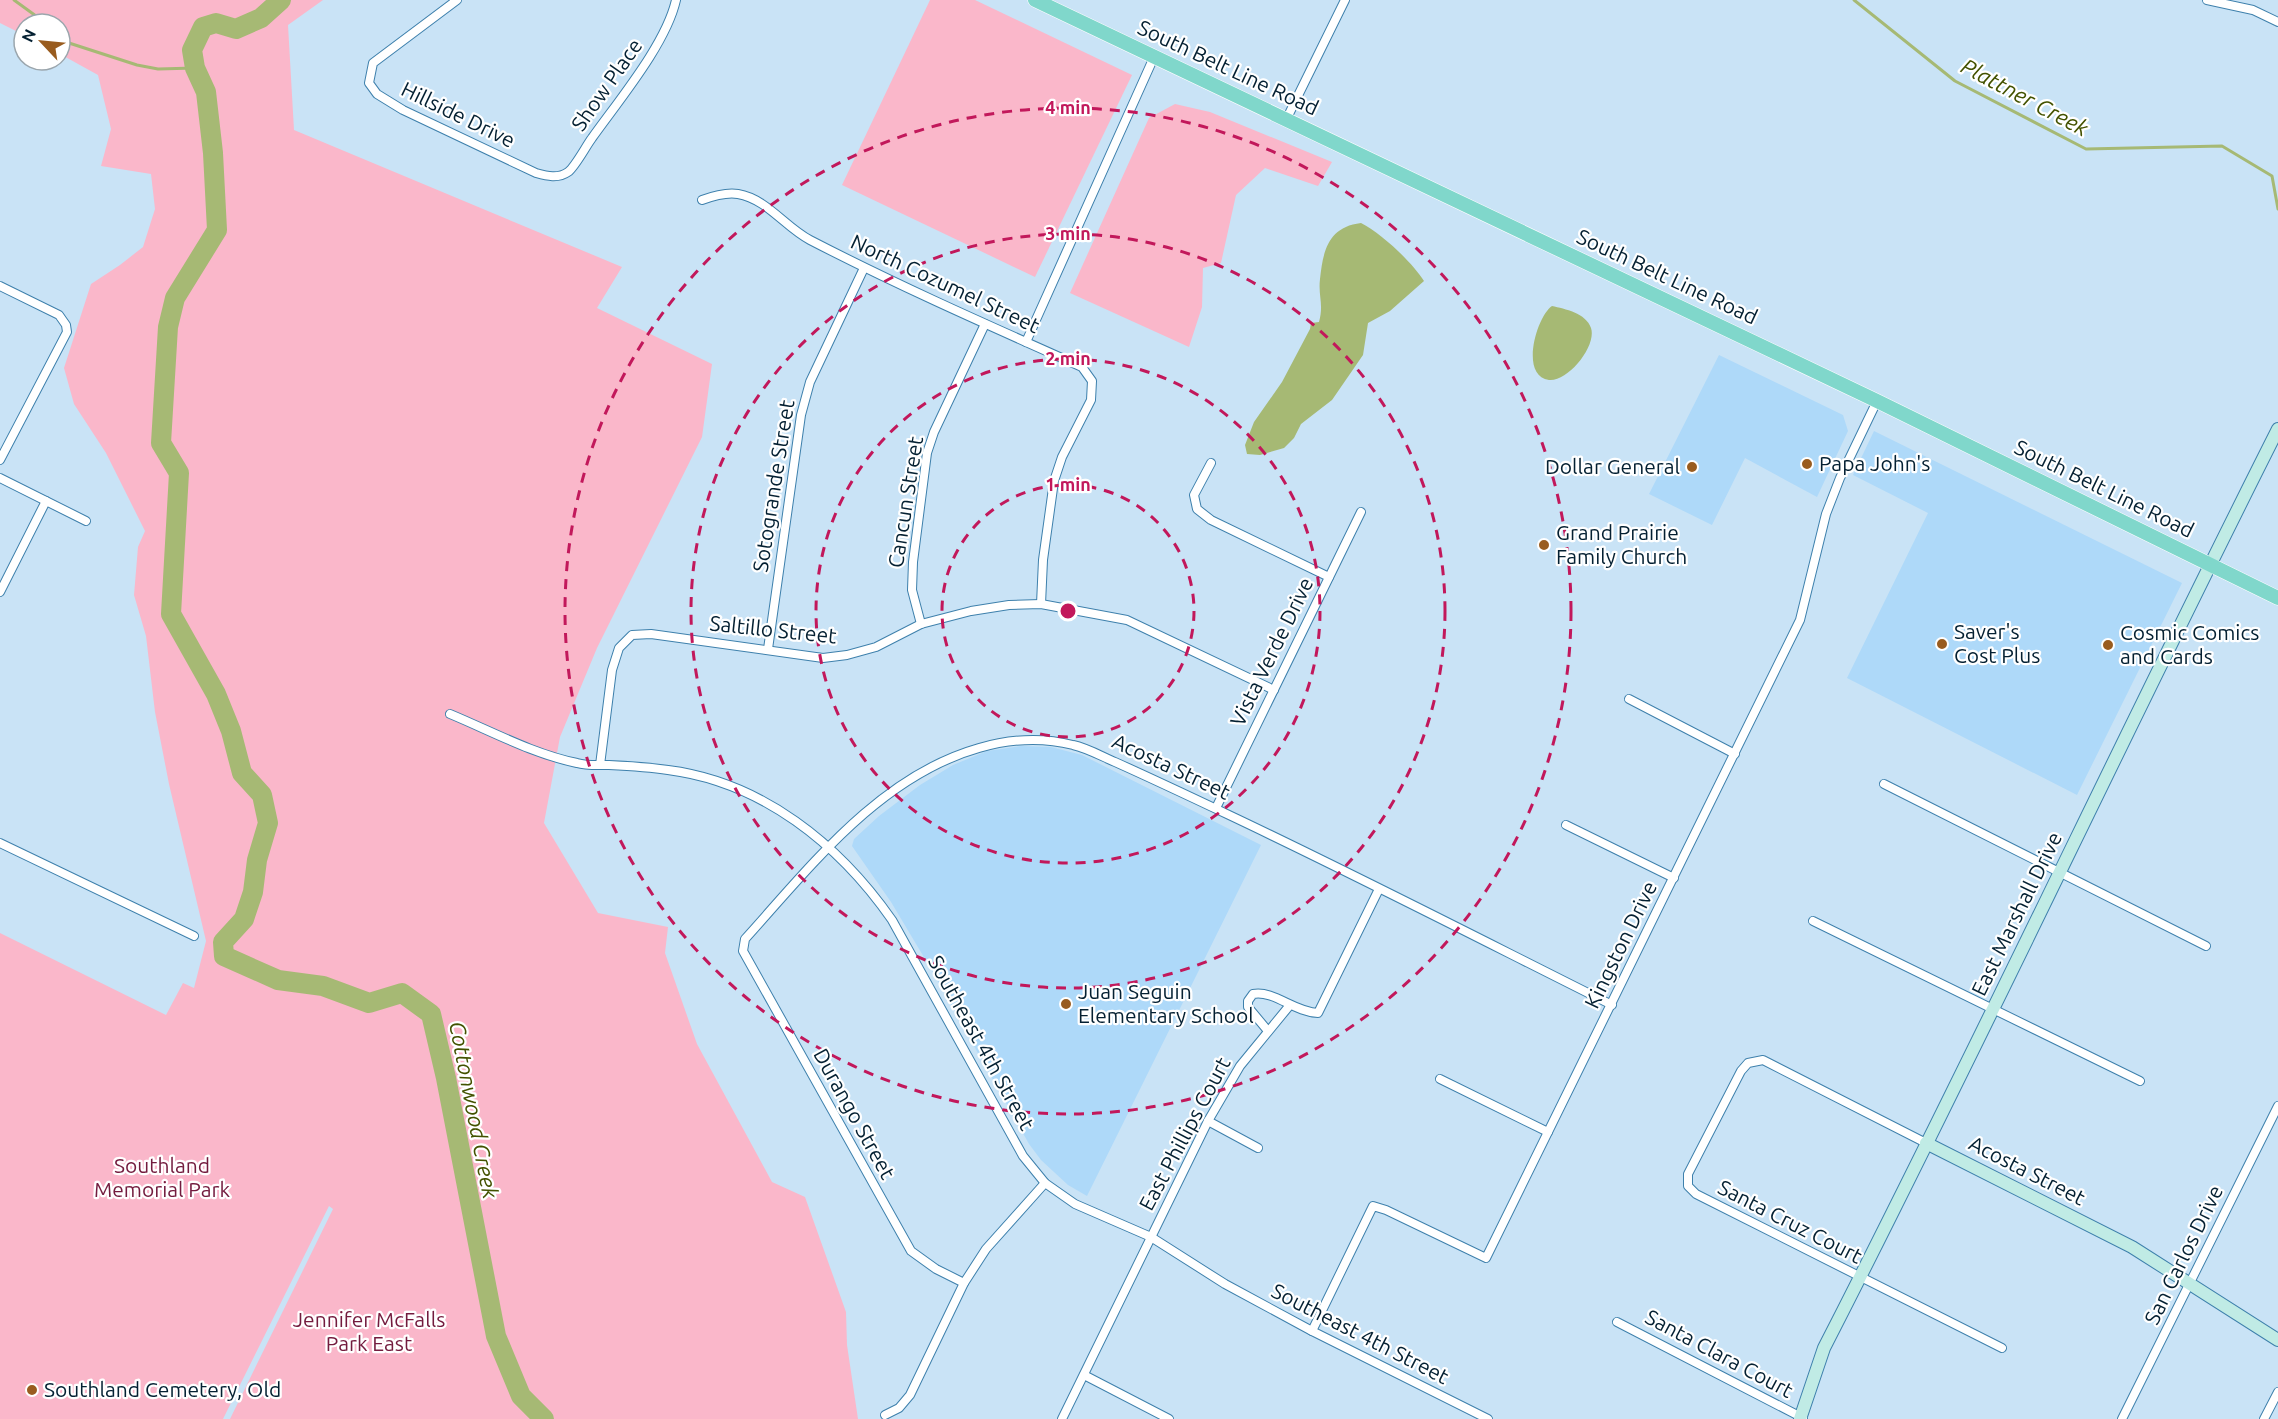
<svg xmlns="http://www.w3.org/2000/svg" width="2278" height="1419" font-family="Ubuntu,sans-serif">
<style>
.built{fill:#aed9f9}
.green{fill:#fab7ca}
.water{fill:#a6b974}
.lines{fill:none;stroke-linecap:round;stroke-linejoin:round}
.stream{stroke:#a6b974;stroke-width:3}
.river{stroke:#a6b974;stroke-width:20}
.street-casing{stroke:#3e80ac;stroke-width:10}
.secondary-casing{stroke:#3e80ac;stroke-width:14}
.primary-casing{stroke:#fff;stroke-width:15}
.street{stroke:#fff;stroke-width:8}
.secondary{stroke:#c0ebe5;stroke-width:12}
.primary{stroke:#80d7cb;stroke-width:14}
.ring{fill:none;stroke:#c2185b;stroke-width:3;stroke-dasharray:10 8}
.poi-dot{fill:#995c1f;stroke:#fff;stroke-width:2}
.labels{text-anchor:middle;stroke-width:4.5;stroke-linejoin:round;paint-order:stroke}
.street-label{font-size:21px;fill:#042032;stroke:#fff}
.poi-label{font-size:21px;fill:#042032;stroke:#fff;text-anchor:start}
.park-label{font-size:21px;fill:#731b3e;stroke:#fff}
.water-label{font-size:22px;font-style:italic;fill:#435200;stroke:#fff}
.centre{fill:#c2185b;stroke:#fff;stroke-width:3}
.ring-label{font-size:18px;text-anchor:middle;font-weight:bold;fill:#c2185b;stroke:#fff;stroke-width:4.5;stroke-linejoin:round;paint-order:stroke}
</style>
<rect width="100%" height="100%" fill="#c9e3f6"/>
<g class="built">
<path d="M1719,355l124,60 5,16 -31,66 -72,-39 -33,67 -63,-31z"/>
<path d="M1874,431l308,152 -105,212 -230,-117 81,-165 -75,-38z"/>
<path d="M1021,746l30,1 31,8 179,90 -174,351 -19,-11 -27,-25 -12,-16 -101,-180 -37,-62 -39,-56 2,-7 25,-23 41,-31 33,-20 34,-14z"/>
</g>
<g class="green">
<path d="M0,0h323l-35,25 6,105 328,137 -25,41 115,56 -10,73 -105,211 -37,89 -16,86 54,90 70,14 -3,26 32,91 75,138 33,15 41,115 1,33 11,74h-628l103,-210 -4,-3 -106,213h-223v-486l166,82 17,-32 11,5 12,-47 -37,-157 -14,-72 -9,-76 -12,-41 4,-48 7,-16 -39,-78 -32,-49 -10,-36 27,-84 29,-19 23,-18 12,-38 -4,-35 -50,-8 10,-37 -13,-54 -38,-21v-30h-36v11l-24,-12z"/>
<path d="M930,0h45l157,75 -97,202 -193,-92z"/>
<path d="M1175,104l35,8 122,50 -14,24 -53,-18 -29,27 -15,68 -18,5 -1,39 -13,40 -119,-54 79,-175z"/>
</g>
<g class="water">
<path d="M1361,223c21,11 50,38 63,58l-34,30 -22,12 -5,32 -31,45 -31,24 -7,14 -10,10 -24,7 -13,-1 -2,-9 9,-23 28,-40 28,-53 1,-6 8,-1c5,-18 -1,-26 1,-43 3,-28 8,-52 41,-56z"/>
<path d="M1552,306c13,3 34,7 39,22 6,18 -23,54 -42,52 -30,-4 -12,-64 3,-74z"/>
</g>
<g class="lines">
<g class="stream">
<path d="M14,0l33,24"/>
<path d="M1854,0l101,81 131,68 136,-3 50,30 6,33"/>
<path d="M60,38l9,5 68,22 21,4 37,-1"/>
</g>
<path class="river" d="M281,0l-20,18 -25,11 -20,-6 -13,4 -11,23 3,18 11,24 7,61 4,77 -42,68 -7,29 -7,116 18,30 -8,141 45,80 15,37 11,42 20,22 6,28 -11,37 -4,32 -9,27 -21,23 1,14 54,24 45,6 46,17 33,-10 29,21 15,64 50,258 25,60 23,23"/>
<defs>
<g id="street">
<path d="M457,0l-84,63 -4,20 8,11 26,16 133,63c11,3 22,6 32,-1 7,-5 18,-26 24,-34 27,-38 74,-94 84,-138"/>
<path d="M2207,0l46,10 25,12"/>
<path d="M1287,118l58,-118"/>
<path d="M702,200c11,-4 24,-8 36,-6 29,5 47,33 72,46 89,46 180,86 272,127l10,14 -1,19 -29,57 -8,24 -11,79 -2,44"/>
<path d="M0,286l59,29 7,10 1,7 -67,128"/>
<path d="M1026,342l128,-285"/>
<path d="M1211,463l-17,32 3,14 14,11 118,57"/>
<path d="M0,478l86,43"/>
<path d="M0,592l46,-91"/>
<path d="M921,624l-9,-34 1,-28 14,-109 7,-21 51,-108"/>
<path d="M768,649l33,-234 9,-33 54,-114"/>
<path d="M1629,699l106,55"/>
<path d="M450,714c41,17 83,40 127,49 10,3 22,2 32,2 20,1 39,2 59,5 94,12 171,74 224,150l131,236 22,27 30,21 76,33 74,47 87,47 176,88"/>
<path d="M600,765l12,-95 7,-22 13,-13 19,-1 172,24 24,-3 29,-8 45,-23 50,-13 38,-6 32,-1 86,16 147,70"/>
<path d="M1884,784l322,162"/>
<path d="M1216,808l145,-296"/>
<path d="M1566,825l108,53"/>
<path d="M0,843l194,93"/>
<path d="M1813,921l327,160"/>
<path d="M1268,1031l-20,-24v-6l5,-7c21,-4 41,18 65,19l61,-124"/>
<path d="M1440,1079l108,53"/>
<path d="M1208,1121l50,27"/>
<path d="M1926,1143l-163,-83 -15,3 -7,8 -53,103v12l8,8 306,154"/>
<path d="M964,1283l-28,-14 -25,-18 -168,-300 2,-12c66,-73 135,-163 234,-191 31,-9 63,-11 94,-3 14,3 28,11 42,17 38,17 76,35 114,53 129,61 255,126 383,190"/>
<path d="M1617,1322l186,96"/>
<path d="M1312,1331l61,-125 13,4 100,48 314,-638 26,-106 14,-36 37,-77"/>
<path d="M1084,1375l85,44"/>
<path d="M885,1415l14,-7 11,-13 54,-112 22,-34 59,-66"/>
<path d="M1062,1419l146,-298 32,-55 50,-61"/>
<path d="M2122,1419l156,-313"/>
<path d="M2264,1419l14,-27"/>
</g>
<g id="secondary">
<path d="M1926,1143l206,104 146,93"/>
<path d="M1800,1419l24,-71c156,-304 300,-614 454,-919"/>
</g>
<path id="primary" d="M1035,0l842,401 401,197"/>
</defs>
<use href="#street" class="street-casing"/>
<use href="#secondary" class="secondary-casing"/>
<use href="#primary" class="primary-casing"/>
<use href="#street" class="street"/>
<use href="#secondary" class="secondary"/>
<use href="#primary" class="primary"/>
</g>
<g class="ring">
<circle cx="1068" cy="611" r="126"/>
<circle cx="1068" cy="611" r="252"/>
<circle cx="1068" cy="611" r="377"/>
<circle cx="1068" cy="611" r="503"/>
</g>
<g class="poi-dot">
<circle cx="1807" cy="464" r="6"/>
<circle cx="1692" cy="467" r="6"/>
<circle cx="1544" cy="545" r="6"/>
<circle cx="1942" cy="644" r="6"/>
<circle cx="2108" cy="645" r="6"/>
<circle cx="1066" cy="1004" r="6"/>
<circle cx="32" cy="1390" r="6"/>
</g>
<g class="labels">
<g class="street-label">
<text transform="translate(1228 68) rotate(25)" y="7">South Belt Line Road</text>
<text transform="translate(607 85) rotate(-55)" y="7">Show Place</text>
<text transform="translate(458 115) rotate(26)" y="7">Hillside Drive</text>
<text transform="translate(1667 277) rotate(25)" y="7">South Belt Line Road</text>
<text transform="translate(945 284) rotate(25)" y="7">North Cozumel Street</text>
<text transform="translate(774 486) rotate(-81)" y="7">Sotogrande Street</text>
<text transform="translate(2104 489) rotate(26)" y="7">South Belt Line Road</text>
<text transform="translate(906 502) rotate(-81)" y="7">Cancun Street</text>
<text transform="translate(773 630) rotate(6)" y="7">Saltillo Street</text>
<text transform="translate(1272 652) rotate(-64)" y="7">Vista Verde Drive</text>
<text transform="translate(1171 767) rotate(25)" y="7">Acosta Street</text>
<text transform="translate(2017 914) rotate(-64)" y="7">East Marshall Drive</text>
<text transform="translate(1621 945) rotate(-64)" y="7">Kingston Drive</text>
<text transform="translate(981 1043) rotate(61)" y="7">Southeast 4th Street</text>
<text transform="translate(854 1114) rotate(61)" y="7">Durango Street</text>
<text transform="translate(1185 1134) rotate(-62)" y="7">East Phillips Court</text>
<text transform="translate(2027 1171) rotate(27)" y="7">Acosta Street</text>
<text transform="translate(1790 1222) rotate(27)" y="7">Santa Cruz Court</text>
<text transform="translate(2184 1255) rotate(-64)" y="7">San Carlos Drive</text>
<text transform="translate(1360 1334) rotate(27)" y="7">Southeast 4th Street</text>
<text transform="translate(1719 1354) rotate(28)" y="7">Santa Clara Court</text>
</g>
<g class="poi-label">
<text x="1819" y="471">Papa John's</text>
<text x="1680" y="474" text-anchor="end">Dollar General</text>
<text x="1556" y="540">Grand Prairie<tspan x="1556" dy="24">Family Church</tspan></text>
<text x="1954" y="639">Saver's<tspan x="1954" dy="24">Cost Plus</tspan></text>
<text x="2120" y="640">Cosmic Comics<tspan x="2120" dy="24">and Cards</tspan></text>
<text x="1078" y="999">Juan Seguin<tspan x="1078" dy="24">Elementary School</tspan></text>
<text x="44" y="1397">Southland Cemetery, Old</text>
</g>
<g class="park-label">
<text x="162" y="1173">Southland<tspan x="162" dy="24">Memorial Park</tspan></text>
<text x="369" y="1327">Jennifer McFalls<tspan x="369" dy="24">Park East</tspan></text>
</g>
<g class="water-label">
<text transform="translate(2025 97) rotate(28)" y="8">Plattner Creek</text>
<text transform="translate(474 1110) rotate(79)" y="8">Cottonwood Creek</text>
</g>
</g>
<circle cx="1068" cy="611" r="9" class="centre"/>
<g class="ring-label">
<text x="1068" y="114">4 min</text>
<text x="1068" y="240">3 min</text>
<text x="1068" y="365">2 min</text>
<text x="1068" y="491">1 min</text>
</g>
<g transform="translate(42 42) rotate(296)"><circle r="28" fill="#ffffff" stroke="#9ba6ad" stroke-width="1.5"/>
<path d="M0-4.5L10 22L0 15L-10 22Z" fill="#995c1f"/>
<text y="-9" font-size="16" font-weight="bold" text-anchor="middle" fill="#042032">N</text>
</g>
</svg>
